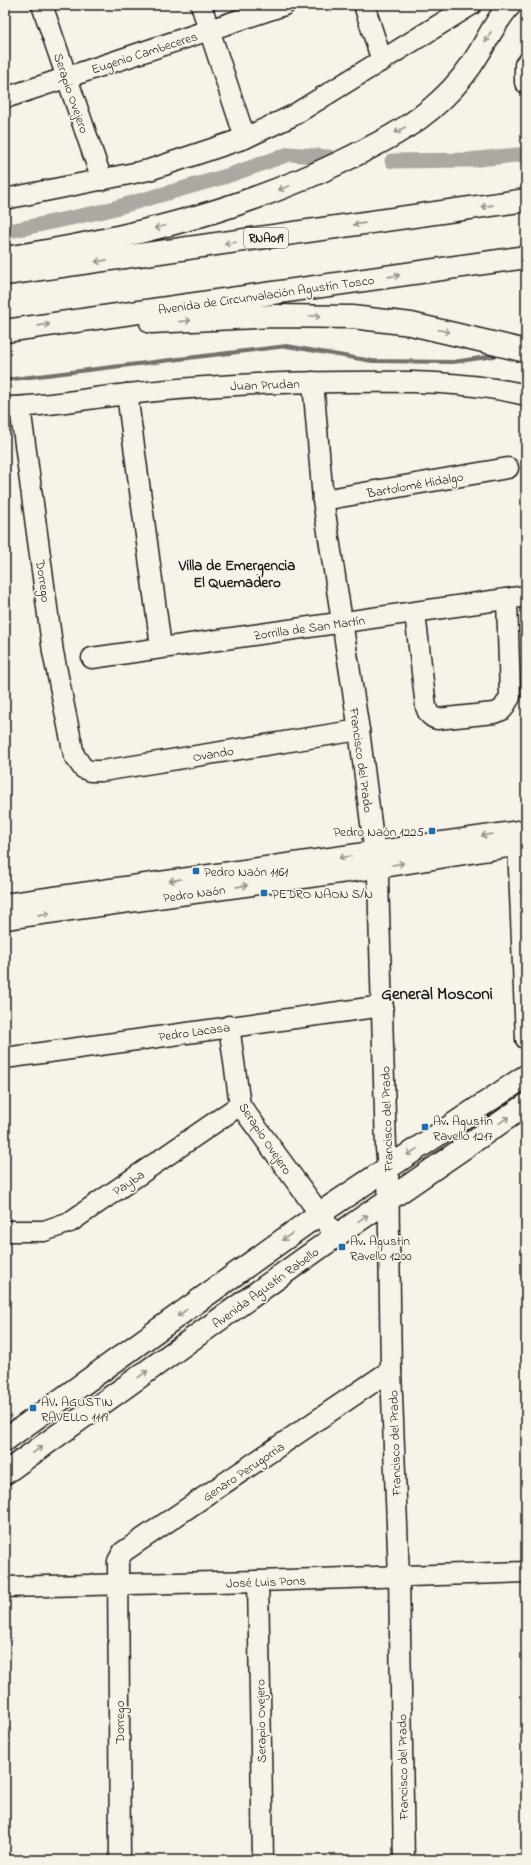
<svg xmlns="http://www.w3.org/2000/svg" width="531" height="1865" font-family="'Indie Flower',sans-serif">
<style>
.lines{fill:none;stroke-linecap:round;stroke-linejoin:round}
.stream{stroke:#72716c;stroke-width:4}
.canal{stroke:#aca9a2;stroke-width:15}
.minor-casing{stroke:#1c1c1c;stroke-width:23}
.major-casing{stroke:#1c1c1c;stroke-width:25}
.highway-casing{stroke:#1c1c1c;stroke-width:25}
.minor{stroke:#f7f3e8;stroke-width:20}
.major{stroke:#f7f3e8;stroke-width:22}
.highway{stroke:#f7f3e8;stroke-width:22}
.oneway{stroke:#94928c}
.poi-dot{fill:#1f6fb2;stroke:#f7f3e8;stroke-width:1.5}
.labels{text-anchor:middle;stroke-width:3.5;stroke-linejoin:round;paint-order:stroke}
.shield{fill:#f7f3e8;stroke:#5e5c59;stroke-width:1}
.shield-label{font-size:12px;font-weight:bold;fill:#1c1c1c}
.street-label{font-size:13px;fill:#1c1c1c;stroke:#f7f3e8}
.poi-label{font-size:13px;fill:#1c1c1c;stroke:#f7f3e8;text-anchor:start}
.quarter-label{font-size:15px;font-weight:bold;fill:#1c1c1c;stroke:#f7f3e8}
.district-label{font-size:17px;font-weight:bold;fill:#1c1c1c;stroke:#f7f3e8}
</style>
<rect width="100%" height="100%" fill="#f7f3e8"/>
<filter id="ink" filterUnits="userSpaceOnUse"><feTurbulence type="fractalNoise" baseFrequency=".025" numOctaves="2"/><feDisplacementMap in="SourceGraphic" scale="8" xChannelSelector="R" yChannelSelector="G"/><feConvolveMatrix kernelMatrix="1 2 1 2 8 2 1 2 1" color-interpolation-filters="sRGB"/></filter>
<g filter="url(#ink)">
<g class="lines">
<path class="stream" d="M5,380l282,-34 85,15 81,1 41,-6"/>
<g class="canal">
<path d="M392,161l77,-1 57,-6"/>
<path d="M5,232l99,-21 123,-35 62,-22 40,3"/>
</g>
<defs>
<g id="minor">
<path d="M42,5l60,175"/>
<path d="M201,5l44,133"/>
<path d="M364,5l18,56"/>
<path d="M5,98l279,-93"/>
<path d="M5,199l144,-29 96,-32 47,-22 179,-111"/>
<path d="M313,382l10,118 36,230 19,148 8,270 2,20 3,202 8,207 5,283"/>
<path d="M127,394l34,253"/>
<path d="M5,407c41,0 82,-9 123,-13 72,-8 145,-12 218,-12 60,-1 121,-1 180,13"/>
<path d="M20,407l33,245 21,103 9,13 7,3h12l257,-41"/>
<path d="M323,500l185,-32"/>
<path d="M415,613l11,94c2,6 4,10 11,12l57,-6 8,-3 8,-13 -3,-98"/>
<path d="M92,658l434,-62"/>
<path d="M516,833l2,12 8,194"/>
<path d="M5,904l521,-74"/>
<path d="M5,919l371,-51 150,-24"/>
<path d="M229,1026l11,79 96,131"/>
<path d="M5,1058l378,-52"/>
<path d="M5,1231h39l26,-9 170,-117"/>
<path d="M258,1581l5,279"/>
<path d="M5,1587l253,-6 268,-9"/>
<path d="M120,1860l-2,-299 5,-9 268,-182"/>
</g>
<g id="major">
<path d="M5,1440l314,-226 207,-138"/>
<path d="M5,1473l331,-237 190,-131"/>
</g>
<g id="highway">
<path d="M526,65v17"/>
<path d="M5,258c116,-18 230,-45 336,-96 35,-17 72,-35 100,-62 15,-14 28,-30 38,-47 10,-17 18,-34 31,-48"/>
<path d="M5,274l521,-74"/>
<path d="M151,322l123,-6 78,1 59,7 115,27"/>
<path d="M5,331l521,-74"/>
</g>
</defs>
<use href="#minor" class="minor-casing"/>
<use href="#major" class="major-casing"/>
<use href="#highway" class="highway-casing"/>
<use href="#minor" class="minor"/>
<use href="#major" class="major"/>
<use href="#highway" class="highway"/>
</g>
<defs><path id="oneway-shaft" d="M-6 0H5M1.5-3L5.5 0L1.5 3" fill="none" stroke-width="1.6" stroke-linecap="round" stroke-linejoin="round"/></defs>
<g class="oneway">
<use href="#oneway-shaft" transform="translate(488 37) rotate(119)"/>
<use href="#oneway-shaft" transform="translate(400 130) rotate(150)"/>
<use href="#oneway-shaft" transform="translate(284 188) rotate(159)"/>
<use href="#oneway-shaft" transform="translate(487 206) rotate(172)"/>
<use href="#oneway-shaft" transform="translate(359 224) rotate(172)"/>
<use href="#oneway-shaft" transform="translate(160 227) rotate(166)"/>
<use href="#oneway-shaft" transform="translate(230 243) rotate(172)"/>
<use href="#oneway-shaft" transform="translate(101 261) rotate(172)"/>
<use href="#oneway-shaft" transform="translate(394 276) rotate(-8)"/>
<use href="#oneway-shaft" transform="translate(315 316)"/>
<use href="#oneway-shaft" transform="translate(185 321) rotate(-6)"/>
<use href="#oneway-shaft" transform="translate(44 325) rotate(-8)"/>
<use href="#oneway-shaft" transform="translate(444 331) rotate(12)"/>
<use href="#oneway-shaft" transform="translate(487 835) rotate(171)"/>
<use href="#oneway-shaft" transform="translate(345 857) rotate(172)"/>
<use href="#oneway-shaft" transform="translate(398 864) rotate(-9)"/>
<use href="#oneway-shaft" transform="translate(175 880) rotate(172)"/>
<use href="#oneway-shaft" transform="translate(242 886) rotate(-8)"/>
<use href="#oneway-shaft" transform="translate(44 914) rotate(-8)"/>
<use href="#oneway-shaft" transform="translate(504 1120) rotate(-35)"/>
<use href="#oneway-shaft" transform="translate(412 1152) rotate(146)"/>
<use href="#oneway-shaft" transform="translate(363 1218) rotate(-34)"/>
<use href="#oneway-shaft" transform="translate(287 1237) rotate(144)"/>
<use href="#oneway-shaft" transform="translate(182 1313) rotate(144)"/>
<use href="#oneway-shaft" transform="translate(143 1374) rotate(-36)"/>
<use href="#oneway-shaft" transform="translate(37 1450) rotate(-36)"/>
</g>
</g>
<g class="poi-dot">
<rect x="428" y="827" width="8" height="8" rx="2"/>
<rect x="192" y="867" width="8" height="8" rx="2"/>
<rect x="260" y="889" width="8" height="8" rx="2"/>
<rect x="421" y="1123" width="8" height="8" rx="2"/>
<rect x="338" y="1243" width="8" height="8" rx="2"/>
<rect x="29" y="1404" width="8" height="8" rx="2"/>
</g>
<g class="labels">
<rect class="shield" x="244" y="228" width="44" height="20" rx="3"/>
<g class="shield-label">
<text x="266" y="242">RNA019</text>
</g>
<g class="street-label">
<text transform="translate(144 52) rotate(-18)" y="5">Eugenio Cambeceres</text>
<text transform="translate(72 93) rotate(71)" y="5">Serapio Ovejero</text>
<text transform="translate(266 294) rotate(-8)" y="5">Avenida de Circunvalación Agustín Tosco</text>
<text transform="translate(265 384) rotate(-2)" y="5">Juan Prudan</text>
<text transform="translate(415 484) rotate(-10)" y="5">Bartolomé Hidalgo</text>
<text transform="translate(44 581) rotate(82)" y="5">Dorrego</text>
<text transform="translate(309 627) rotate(-8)" y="5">Zorrilla de San Martín</text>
<text transform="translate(213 753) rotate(-9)" y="5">Ovando</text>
<text transform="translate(362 760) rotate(82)" y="5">Francisco del Prado</text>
<text transform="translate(194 893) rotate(-8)" y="5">Pedro Naón</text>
<text transform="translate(194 1031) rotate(-8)" y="5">Pedro Lacasa</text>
<text transform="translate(386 1119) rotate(-92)" y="5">Francisco del Prado</text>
<text transform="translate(266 1138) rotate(56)" y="5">Serapio Ovejero</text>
<text transform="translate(128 1182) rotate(-34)" y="5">Payba</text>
<text transform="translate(265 1287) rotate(-36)" y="5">Avenida Agustín Rabello</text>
<text transform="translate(394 1443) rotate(-92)" y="5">Francisco del Prado</text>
<text transform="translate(243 1471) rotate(-34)" y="5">Genaro Perugorria</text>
<text transform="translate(266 1581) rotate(-2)" y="5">José Luis Pons</text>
<text transform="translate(260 1721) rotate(-91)" y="5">Serapio Ovejero</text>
<text transform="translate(119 1722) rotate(-90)" y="5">Dorrego</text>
<text transform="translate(402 1767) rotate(-91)" y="5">Francisco del Prado</text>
</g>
<g class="poi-label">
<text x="424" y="836" text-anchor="end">Pedro Naón 1225</text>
<text x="204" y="876">Pedro Naón 1161</text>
<text x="272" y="898">PEDRO NAON S/N</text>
<text x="433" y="1125">Av. Agustin<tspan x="433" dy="15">Ravello 1217</tspan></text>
<text x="350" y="1245">Av. Agustin<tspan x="350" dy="15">Ravello 1200</tspan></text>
<text x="41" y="1406">AV. AGUSTIN<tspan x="41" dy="15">RAVELLO 1119</tspan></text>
</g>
<g class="quarter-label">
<text x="237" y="570">Villa de Emergencia<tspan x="237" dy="17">El Quemadero</tspan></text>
</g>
<g class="district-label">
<text x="437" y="999">General Mosconi</text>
</g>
</g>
<rect width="531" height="1865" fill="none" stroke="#f7f3e8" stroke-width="20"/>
<rect x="10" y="10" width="511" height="1845" fill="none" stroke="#1c1c1c" stroke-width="1.5" filter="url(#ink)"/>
</svg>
